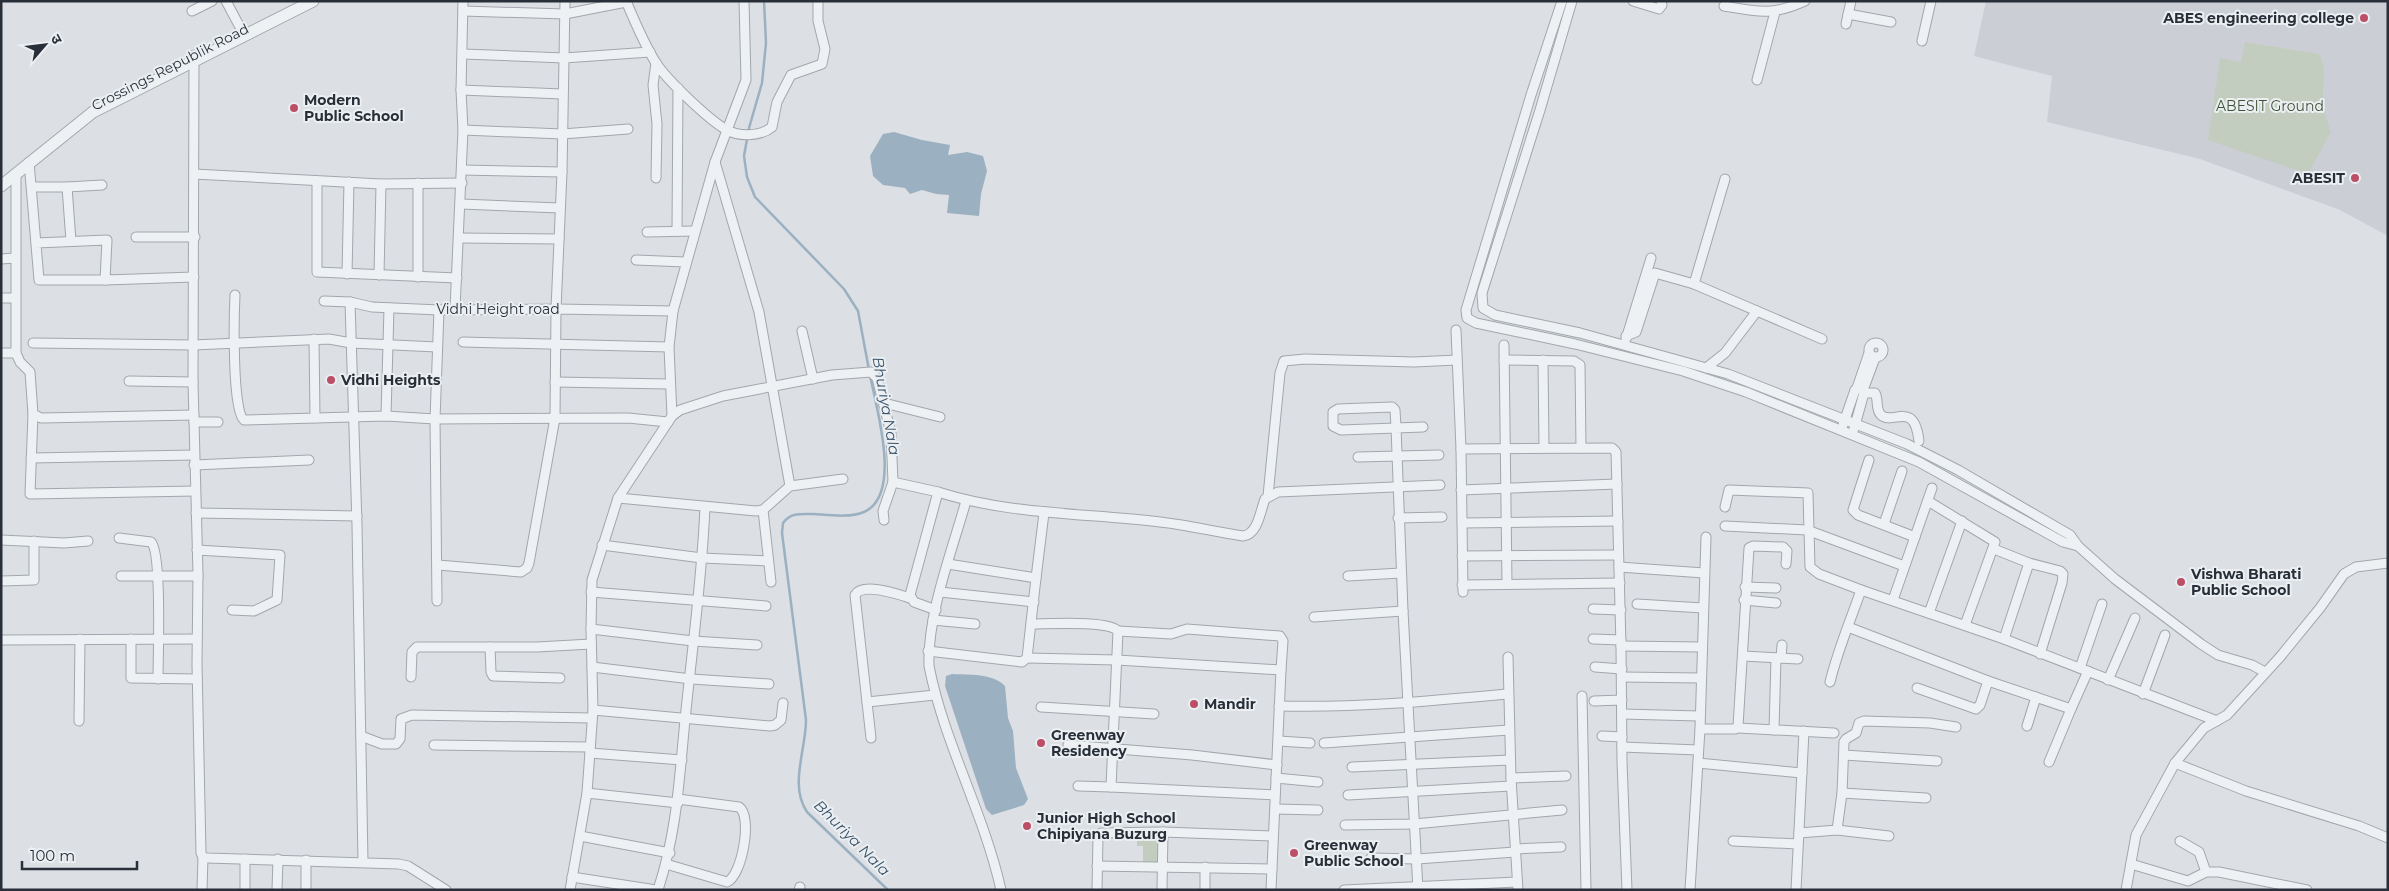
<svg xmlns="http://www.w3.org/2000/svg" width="2389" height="891" font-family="Montserrat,'Noto Sans Devanagari',sans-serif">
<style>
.built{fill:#cbcfd5}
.green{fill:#c3cdbf}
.water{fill:#9bb0c1}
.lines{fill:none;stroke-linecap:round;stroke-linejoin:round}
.stream{stroke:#9bb0c1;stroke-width:2.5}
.minor-casing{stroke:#a2a7ad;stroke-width:11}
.tertiary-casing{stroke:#a2a7ad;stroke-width:13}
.minor{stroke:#eef1f3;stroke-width:9}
.tertiary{stroke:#eef1f3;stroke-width:11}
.poi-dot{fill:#bc4f67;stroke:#ebeff2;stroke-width:2}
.labels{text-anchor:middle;stroke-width:4;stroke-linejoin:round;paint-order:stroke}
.poi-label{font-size:14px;font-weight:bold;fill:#282f39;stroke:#ebeff2;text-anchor:start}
.street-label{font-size:14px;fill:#282f39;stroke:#ebeff2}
.park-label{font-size:14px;fill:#3e5337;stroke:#ebeff2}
.water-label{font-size:15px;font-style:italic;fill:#375067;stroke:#ebeff2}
</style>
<rect width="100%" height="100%" fill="#dce0e4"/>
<path class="built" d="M1986,1h402v235l-48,-26 -140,-51 -153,-37 5,-46 -78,-20z"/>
<g class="green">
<path d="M2245,42l74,12c9,15 3,30 4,47 1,11 4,20 8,31l-23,42 -100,-34 12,-82 21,4z"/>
<path d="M1161,833v31l-18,-2v-16h-6v-12z"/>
</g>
<g class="water">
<path d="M894,132l28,8 28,5 -2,10 19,-3 16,4 4,15 -6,23 -2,22 -32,-3 2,-18 -13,-1 -14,-4 -12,4 -5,-6 -22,-3 -10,-9 -3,-20 13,-22z"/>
<path d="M952,674c16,1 41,-1 53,12l3,32 5,13 3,37 12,31 -4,6 -32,10 -6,-6 -41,-123 1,-10z"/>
</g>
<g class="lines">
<g class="stream">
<path d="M764,1l2,42 -4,40 -13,45 -5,28 3,21 8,20 89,92 14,22 11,59"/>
<path d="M870,375c6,32 33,120 -6,137 -14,6 -35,3 -50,2 -12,0 -23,-2 -31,9l-1,10 24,187c0,30 -17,66 1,92l81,78"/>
</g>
<defs>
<g id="minor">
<path d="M226,1l16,30"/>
<path d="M626,1c9,21 18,43 30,62 11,17 51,55 69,66 13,8 35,8 47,-2l5,-25 14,-27 31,-11 3,-15 -7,-28v-20"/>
<path d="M1562,1l-31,94 -65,215 1,8 9,5 99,21 108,27 63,21 173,70 144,80 15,4"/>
<path d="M1572,1l-32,109 -58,183 1,15 12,7 85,18 148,41 179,70 51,26 112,65 8,11 37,33 86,65 17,11 34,10 13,7"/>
<path d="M1633,1l26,8 3,-4 -1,-4"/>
<path d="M1724,6c34,6 48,10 81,-5"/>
<path d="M192,11l20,-10"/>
<path d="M463,11l102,3 61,-12"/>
<path d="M1848,14l43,8"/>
<path d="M1846,24l5,-23"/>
<path d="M1922,41l9,-40"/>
<path d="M463,54l101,4 86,-6"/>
<path d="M194,55l-1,327 5,192 -1,90 4,189 2,4 4,1 192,6 9,2 38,24"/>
<path d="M656,63l-3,22 4,39 -1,54"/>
<path d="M1757,80l18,-68"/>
<path d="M461,90l101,4"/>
<path d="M463,130l99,4 66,-5"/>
<path d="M29,162l10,118h66l2,-40 -71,3"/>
<path d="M715,162l44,150 31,174"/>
<path d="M462,170l100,2"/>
<path d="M16,174v179l4,9 10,10 3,42 8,4 153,-3"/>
<path d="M194,174l187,10 81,-1"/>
<path d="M317,181v91l140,6"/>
<path d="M32,187h35l4,54"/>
<path d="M67,187l35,-2"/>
<path d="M461,204l99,4"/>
<path d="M677,231l1,-143"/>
<path d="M647,232l47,-1"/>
<path d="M136,237h59"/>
<path d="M460,238l99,1"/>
<path d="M1,259l14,-1"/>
<path d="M636,260l49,2"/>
<path d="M347,274l2,-92"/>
<path d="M379,275l2,-91"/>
<path d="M418,277v-94"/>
<path d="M105,280l89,-3"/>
<path d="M1694,284l31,-105"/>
<path d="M235,295c-1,19 -3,117 9,125l142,-4 49,3 193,-1 40,4"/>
<path d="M1,298h14"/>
<path d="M324,301l26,1 22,5 67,3 117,-1 117,2"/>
<path d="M350,302l7,223 6,337"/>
<path d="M455,309l8,-179 -2,-40 2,-89"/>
<path d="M1456,330l5,119 151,-1 4,4 5,194 1,116 5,128"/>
<path d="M802,331l11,48"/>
<path d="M1626,336l10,-4 19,-59 39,11 128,55"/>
<path d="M314,339l1,79"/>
<path d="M1626,339l25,-81"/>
<path d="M463,342l206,5"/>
<circle cx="1876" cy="350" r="7"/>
<path d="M33,343l160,2 136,-6 22,4 86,4"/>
<path d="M1504,345l3,239"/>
<path d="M1,353h15"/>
<path d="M1504,360l70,1 6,4 1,83"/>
<path d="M1543,360l1,88"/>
<path d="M1706,368l19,-15 32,-42"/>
<path d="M129,381l64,1"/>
<path d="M555,382l114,2"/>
<path d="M1857,388l12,-35"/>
<path d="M1863,390l12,-32"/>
<path d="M1864,393h11c4,7 0,16 6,22 12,11 33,-16 38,26"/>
<path d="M884,403l56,14"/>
<path d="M33,414l-3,80 165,-3"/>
<path d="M386,416l3,-108"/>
<path d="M672,416l-3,-69 4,-36 42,-149 31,-82 -2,-79"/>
<path d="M194,422h24"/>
<path d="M1843,425l12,-35 6,-2 3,5 -10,36"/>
<path d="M1461,449l2,143"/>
<path d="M1358,457l81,-2"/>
<path d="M31,458l163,-3"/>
<path d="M1869,460l-16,50 5,5 57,22"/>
<path d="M194,465l115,-5"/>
<path d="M1461,490l156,-6"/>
<path d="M938,492c72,23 148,21 222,30 28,3 55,10 83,14 15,-2 17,-24 22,-37l13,-7 162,-7"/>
<path d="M1268,496l12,-123 4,-12 21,-2 109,3 43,-2"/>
<path d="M618,498l138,13 7,-1 27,-24 53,-7"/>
<path d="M966,501c-14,50 -39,114 -37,165 15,77 55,147 72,224"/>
<path d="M1928,501l67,41 -30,83"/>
<path d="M1725,507l4,-17 79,3 2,74 9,7 42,16c-11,32 -23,59 -31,92"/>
<path d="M763,510l8,72"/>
<path d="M196,513l161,3"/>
<path d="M1398,518l44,-1"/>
<path d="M884,520l-1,-9 10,-29 45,10 -28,103 4,7 22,8"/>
<path d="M1462,523l156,-2"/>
<path d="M1884,524l18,-53"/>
<path d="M1725,526l82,4 97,36"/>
<path d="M119,538l32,4c11,10 7,116 7,137"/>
<path d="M1,540l63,3 24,-2"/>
<path d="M602,545l100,13 66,3"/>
<path d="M1994,549l35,14 31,8 3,3 -1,9 -22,71"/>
<path d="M197,550l83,5 -3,45 -23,11 -22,-1"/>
<path d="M1462,556l156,-1"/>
<path d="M438,565l83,7 6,-4 2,-5 26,-145 1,-109 6,-137 3,-171"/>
<path d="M1619,567l85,6"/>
<path d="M121,576h77"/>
<path d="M1348,576l53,-3"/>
<path d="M1036,578l8,-65"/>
<path d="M1,581l33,-1v-39"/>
<path d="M1462,585l158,-2"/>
<path d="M1745,587l31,1"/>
<path d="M1861,590l143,49 213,82"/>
<path d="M591,592l175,14"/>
<path d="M940,592l94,10"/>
<path d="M1744,600l32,3"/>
<path d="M1893,600l39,-112"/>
<path d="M437,601l-2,-182 4,-109"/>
<path d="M1637,604l66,4"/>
<path d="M1593,609l28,1"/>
<path d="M1929,613l33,-92"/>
<path d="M1314,617l89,-6"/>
<path d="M933,620l42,4"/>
<path d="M1031,624c17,0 78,-4 87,7l-7,156 164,8"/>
<path d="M1848,627l140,54 83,28 17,-38"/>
<path d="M591,629l102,12 64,4"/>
<path d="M1118,631l53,3 16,-5 93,7 3,5 -2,29"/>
<path d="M131,639v39l66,1"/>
<path d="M1593,639l28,1"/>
<path d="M2004,639l25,-76"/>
<path d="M1,640l196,-1"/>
<path d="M1621,646l80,1"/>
<path d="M490,647l1,25 2,4 67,2"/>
<path d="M928,651l94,11 5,-4 9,-80 -88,-14"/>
<path d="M1743,656l55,3"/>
<path d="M1508,657l3,121 7,112"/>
<path d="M1027,658l90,2 164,10 -10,220"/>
<path d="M1781,658l1,-13"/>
<path d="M592,667l99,12 78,5"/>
<path d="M1595,667l27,2"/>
<path d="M2080,668l22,-64"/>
<path d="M411,677l1,-25 5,-5h120l54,-3"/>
<path d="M1622,677l78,1"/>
<path d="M2108,680l27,-62"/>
<path d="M1917,688l59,21 4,-4 8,-24"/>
<path d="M2143,694l22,-59"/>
<path d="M1582,696l4,194"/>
<path d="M1594,701l28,-1"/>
<path d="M867,702l68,-7"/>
<path d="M1279,706c76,2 152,-5 228,-12"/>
<path d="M1041,707l113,7"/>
<path d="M593,710l177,16 5,-1 6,-5 2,-17"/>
<path d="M1622,714l77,2"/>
<path d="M79,721l1,-82"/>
<path d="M2027,726l9,-29"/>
<path d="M1738,728l96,5"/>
<path d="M1700,729h35l3,-3 11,-178 4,-2 30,1 4,4 -1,13"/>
<path d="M1774,730l2,-72"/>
<path d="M361,736l21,8h14l4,-5 1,-20 11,-4 180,3"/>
<path d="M1602,736l20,1"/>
<path d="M871,738l-16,-143c8,-13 42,-1 55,3"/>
<path d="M1279,741l31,2"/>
<path d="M1324,743l185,-13"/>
<path d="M434,745l156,2"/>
<path d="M1068,745l124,10 85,10"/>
<path d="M1622,747l76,3"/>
<path d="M590,753l92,7"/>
<path d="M1844,755l93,6"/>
<path d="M2049,762l22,-53"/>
<path d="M1698,763l104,10"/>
<path d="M2175,763l71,28 113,35 29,12"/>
<path d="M1352,767l158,-7"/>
<path d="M1276,778l42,4"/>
<path d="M1511,778l55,-2"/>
<path d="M1078,786l33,1"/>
<path d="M587,793l91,10"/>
<path d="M1842,793l84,5"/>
<path d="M1348,795l163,-9"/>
<path d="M1275,809l43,1"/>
<path d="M1345,825l69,-1 148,-14"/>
<path d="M1837,830l52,6"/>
<path d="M1799,833l38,-3 5,-37 2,-51 2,-3 10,-6 3,-10 5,-2 66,2 26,4"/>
<path d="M580,836l90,17"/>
<path d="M1733,841l65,3"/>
<path d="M2180,841l19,11 7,20"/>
<path d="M1515,849l46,-2"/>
<path d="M1371,858l46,1 98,-7"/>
<path d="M306,860v30"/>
<path d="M666,864l61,18c15,-6 26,-66 12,-75l-61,-8"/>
<path d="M2131,864l57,17 18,-9h13l88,18"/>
<path d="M1097,866l175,3"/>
<path d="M572,877l84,13"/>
<path d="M202,890l1,-33"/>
<path d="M245,890v-31"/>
<path d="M277,890l1,-31"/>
<path d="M570,890l17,-97 6,-83 -2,-81 1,-49 26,-82 54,-82 8,-6 43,-14 109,-21 39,-3 6,6 14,55 2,49"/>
<path d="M658,890c19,-59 21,-109 27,-170 7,-70 17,-141 20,-213"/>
<path d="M799,890l1,-3"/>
<path d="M1097,890l1,-54 3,-3 62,-1 110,4"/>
<path d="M1162,890l1,-58"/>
<path d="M1205,890v-23"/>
<path d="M1344,890l173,-8"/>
<path d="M1418,890l-15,-279 -7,-184 -1,-17 -3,-3 -54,2 -5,3v14l8,4 82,-3"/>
<path d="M1690,890l10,-161 6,-192"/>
<path d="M1796,890l8,-159"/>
<path d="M2126,890l10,-55 39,-72 29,-35 23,-13 53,-58 40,-49 24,-34 12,-7 32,-4"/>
</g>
<path id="tertiary" d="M1,186l92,-74 220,-111"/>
</defs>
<use href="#minor" class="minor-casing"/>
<use href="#tertiary" class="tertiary-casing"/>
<use href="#minor" class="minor"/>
<use href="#tertiary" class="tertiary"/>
</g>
<g class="poi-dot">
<circle cx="2364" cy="18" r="5"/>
<circle cx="294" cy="108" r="5"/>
<circle cx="2355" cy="178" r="5"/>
<circle cx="331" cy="380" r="5"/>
<circle cx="2181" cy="582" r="5"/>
<circle cx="1194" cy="704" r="5"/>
<circle cx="1041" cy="743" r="5"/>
<circle cx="1027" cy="826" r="5"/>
<circle cx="1294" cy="853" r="5"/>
</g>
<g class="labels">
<g class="poi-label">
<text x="2354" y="23" text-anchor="end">ABES engineering college</text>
<text x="304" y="105">Modern<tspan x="304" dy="16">Public School</tspan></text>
<text x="2345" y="183" text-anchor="end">ABESIT</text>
<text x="341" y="385">Vidhi Heights</text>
<text x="2191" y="579">Vishwa Bharati<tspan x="2191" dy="16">Public School</tspan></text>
<text x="1204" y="709">Mandir</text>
<text x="1051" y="740">Greenway<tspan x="1051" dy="16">Residency</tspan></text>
<text x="1037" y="823">Junior High School<tspan x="1037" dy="16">Chipiyana Buzurg</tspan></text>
<text x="1304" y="850">Greenway<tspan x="1304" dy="16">Public School</tspan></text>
</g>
<g class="street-label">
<text transform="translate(170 67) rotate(-27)" y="5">Crossings Republik Road</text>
<text x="498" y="314">Vidhi Height road</text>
</g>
<g class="park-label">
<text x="2270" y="111">ABESIT Ground</text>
</g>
<g class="water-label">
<text transform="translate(886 406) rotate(80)" y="5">Bhuriya Nala</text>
<text transform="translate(852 838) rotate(45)" y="5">Bhuriya Nala</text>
</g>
</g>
<rect width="2389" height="891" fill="none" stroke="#282f39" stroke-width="5"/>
<g transform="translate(45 45) rotate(62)" stroke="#ebeff2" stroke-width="4" paint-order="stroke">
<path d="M0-4L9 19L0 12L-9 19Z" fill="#282f39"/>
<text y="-8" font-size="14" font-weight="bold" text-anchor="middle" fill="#282f39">उ</text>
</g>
<path d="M22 861v8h115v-8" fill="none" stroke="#282f39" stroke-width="2.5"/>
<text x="30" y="861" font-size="15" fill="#282f39" stroke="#ebeff2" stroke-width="4" paint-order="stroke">100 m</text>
</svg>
